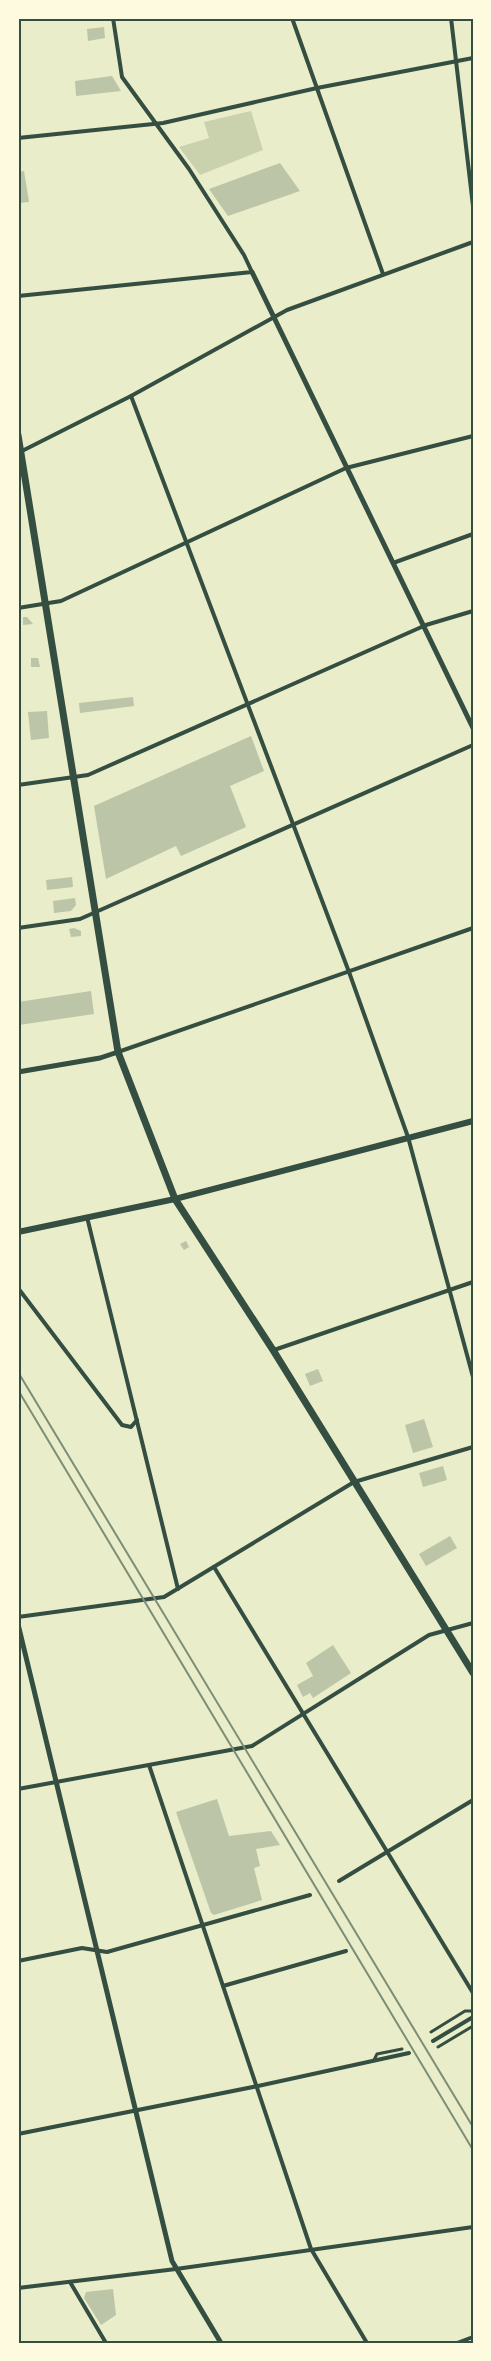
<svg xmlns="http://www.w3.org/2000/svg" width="491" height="2361" font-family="'PT Sans Narrow',sans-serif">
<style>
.green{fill:#cad2ad}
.building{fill:#bcc5a7}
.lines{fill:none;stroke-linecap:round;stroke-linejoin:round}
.pedestrian{stroke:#344e41;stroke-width:3}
.minor{stroke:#344e41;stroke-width:4}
.tertiary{stroke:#344e41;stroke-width:5}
.secondary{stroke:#344e41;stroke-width:6}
.primary{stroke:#344e41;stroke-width:7}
.rail{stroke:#7c8e77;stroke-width:2}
.neatline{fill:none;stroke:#344e41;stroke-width:2}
</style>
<rect width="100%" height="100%" fill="#e9edc9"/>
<path class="green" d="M251,111l12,39 -63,25 -21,-28 30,-9 -5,-16z"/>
<g class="building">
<path d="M104,27l1,11 -17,3 -1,-12z"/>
<path d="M112,76l9,15 -45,5 -1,-15z"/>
<path d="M280,163l20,28 -72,25 -19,-27z"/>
<path d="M24,171l5,31 -11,1v-31z"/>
<path d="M23,617h4l6,7 -10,1z"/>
<path d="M31,658h7l2,9h-9z"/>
<path d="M133,697l1,9 -54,7 -1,-10z"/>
<path d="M47,711l2,27 -18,2 -3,-28z"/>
<path d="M251,736l13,35 -34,15 16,41 -65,29 -5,-10 -70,33 -12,-73z"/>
<path d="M72,877l1,10 -26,3 -1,-10z"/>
<path d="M75,898l1,7 -5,6 -17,2 -1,-12z"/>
<path d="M74,928l7,3v5l-10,1 -2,-8z"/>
<path d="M91,991l3,23 -75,11 -1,-23z"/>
<path d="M186,1241l3,6 -5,3 -4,-6z"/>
<path d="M318,1369l5,12 -13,5 -5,-12z"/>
<path d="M424,1419l9,28 -20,6 -8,-28z"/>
<path d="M443,1466l4,14 -24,7 -4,-14z"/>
<path d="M450,1536l7,12 -31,18 -7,-12z"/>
<path d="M333,1645l18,28 -38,25 -3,-5 -7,4 -6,-12 16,-9 -7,-13z"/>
<path d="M217,1799l12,37 42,-5 9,14 -24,4 4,17 -6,2 8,32 -48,15 -3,-2 -35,-101z"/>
<path d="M113,2289l3,26 -15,10 -17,-27 2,-6z"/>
</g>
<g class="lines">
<g class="pedestrian">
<path d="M431,2032l34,-21h8"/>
<path d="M438,2047l35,-21"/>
<path d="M374,2060l3,-6 25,-5"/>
</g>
<g class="minor">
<path d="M292,18l91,256"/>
<path d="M451,18l22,188"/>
<path d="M18,138l145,-15 154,-35 156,-30"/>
<path d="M18,296l234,-24 -8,-17 -55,-86 -67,-92 -9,-59"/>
<path d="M131,396l218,576 59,165 65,240"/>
<path d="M22,451l109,-55 156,-86 186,-68"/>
<path d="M393,563l80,-29"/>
<path d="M18,608l43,-7 285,-133 127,-32"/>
<path d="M18,785l70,-10 338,-150 47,-14"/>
<path d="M18,928l62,-9 393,-174"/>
<path d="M118,1052l355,-124"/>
<path d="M87,1217l91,372"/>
<path d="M18,1288l104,137 9,2 6,-7"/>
<path d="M274,1350l199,-68"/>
<path d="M214,1567l259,426"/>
<path d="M18,1617l146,-20 190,-115 119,-35"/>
<path d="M149,1765l162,484 56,94"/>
<path d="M18,1789l234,-43 177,-111 44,-12"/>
<path d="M339,1881l134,-81"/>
<path d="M18,1961l64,-13 25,4 203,-57"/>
<path d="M223,1986l123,-35"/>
<path d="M433,2041l40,-24"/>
<path d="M18,2134l240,-48 151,-33"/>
<path d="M70,2282l36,61"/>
<path d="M18,2288l158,-19 297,-42"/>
<path d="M457,2343l16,-6"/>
</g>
<g class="tertiary">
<path d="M252,272l221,456"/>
<path d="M18,1072l82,-14 18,-6"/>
<path d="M18,1624l154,637 49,82"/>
</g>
<path class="secondary" d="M18,1232l157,-33 298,-78"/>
<path class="primary" d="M18,435l100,617 57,147 98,151 200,323"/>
<g class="rail">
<path d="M18,1372l455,755"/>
<path d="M18,1390l455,760"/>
</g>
</g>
<rect width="491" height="2361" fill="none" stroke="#fefae0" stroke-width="39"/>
<rect x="20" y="20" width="452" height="2322" class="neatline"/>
</svg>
